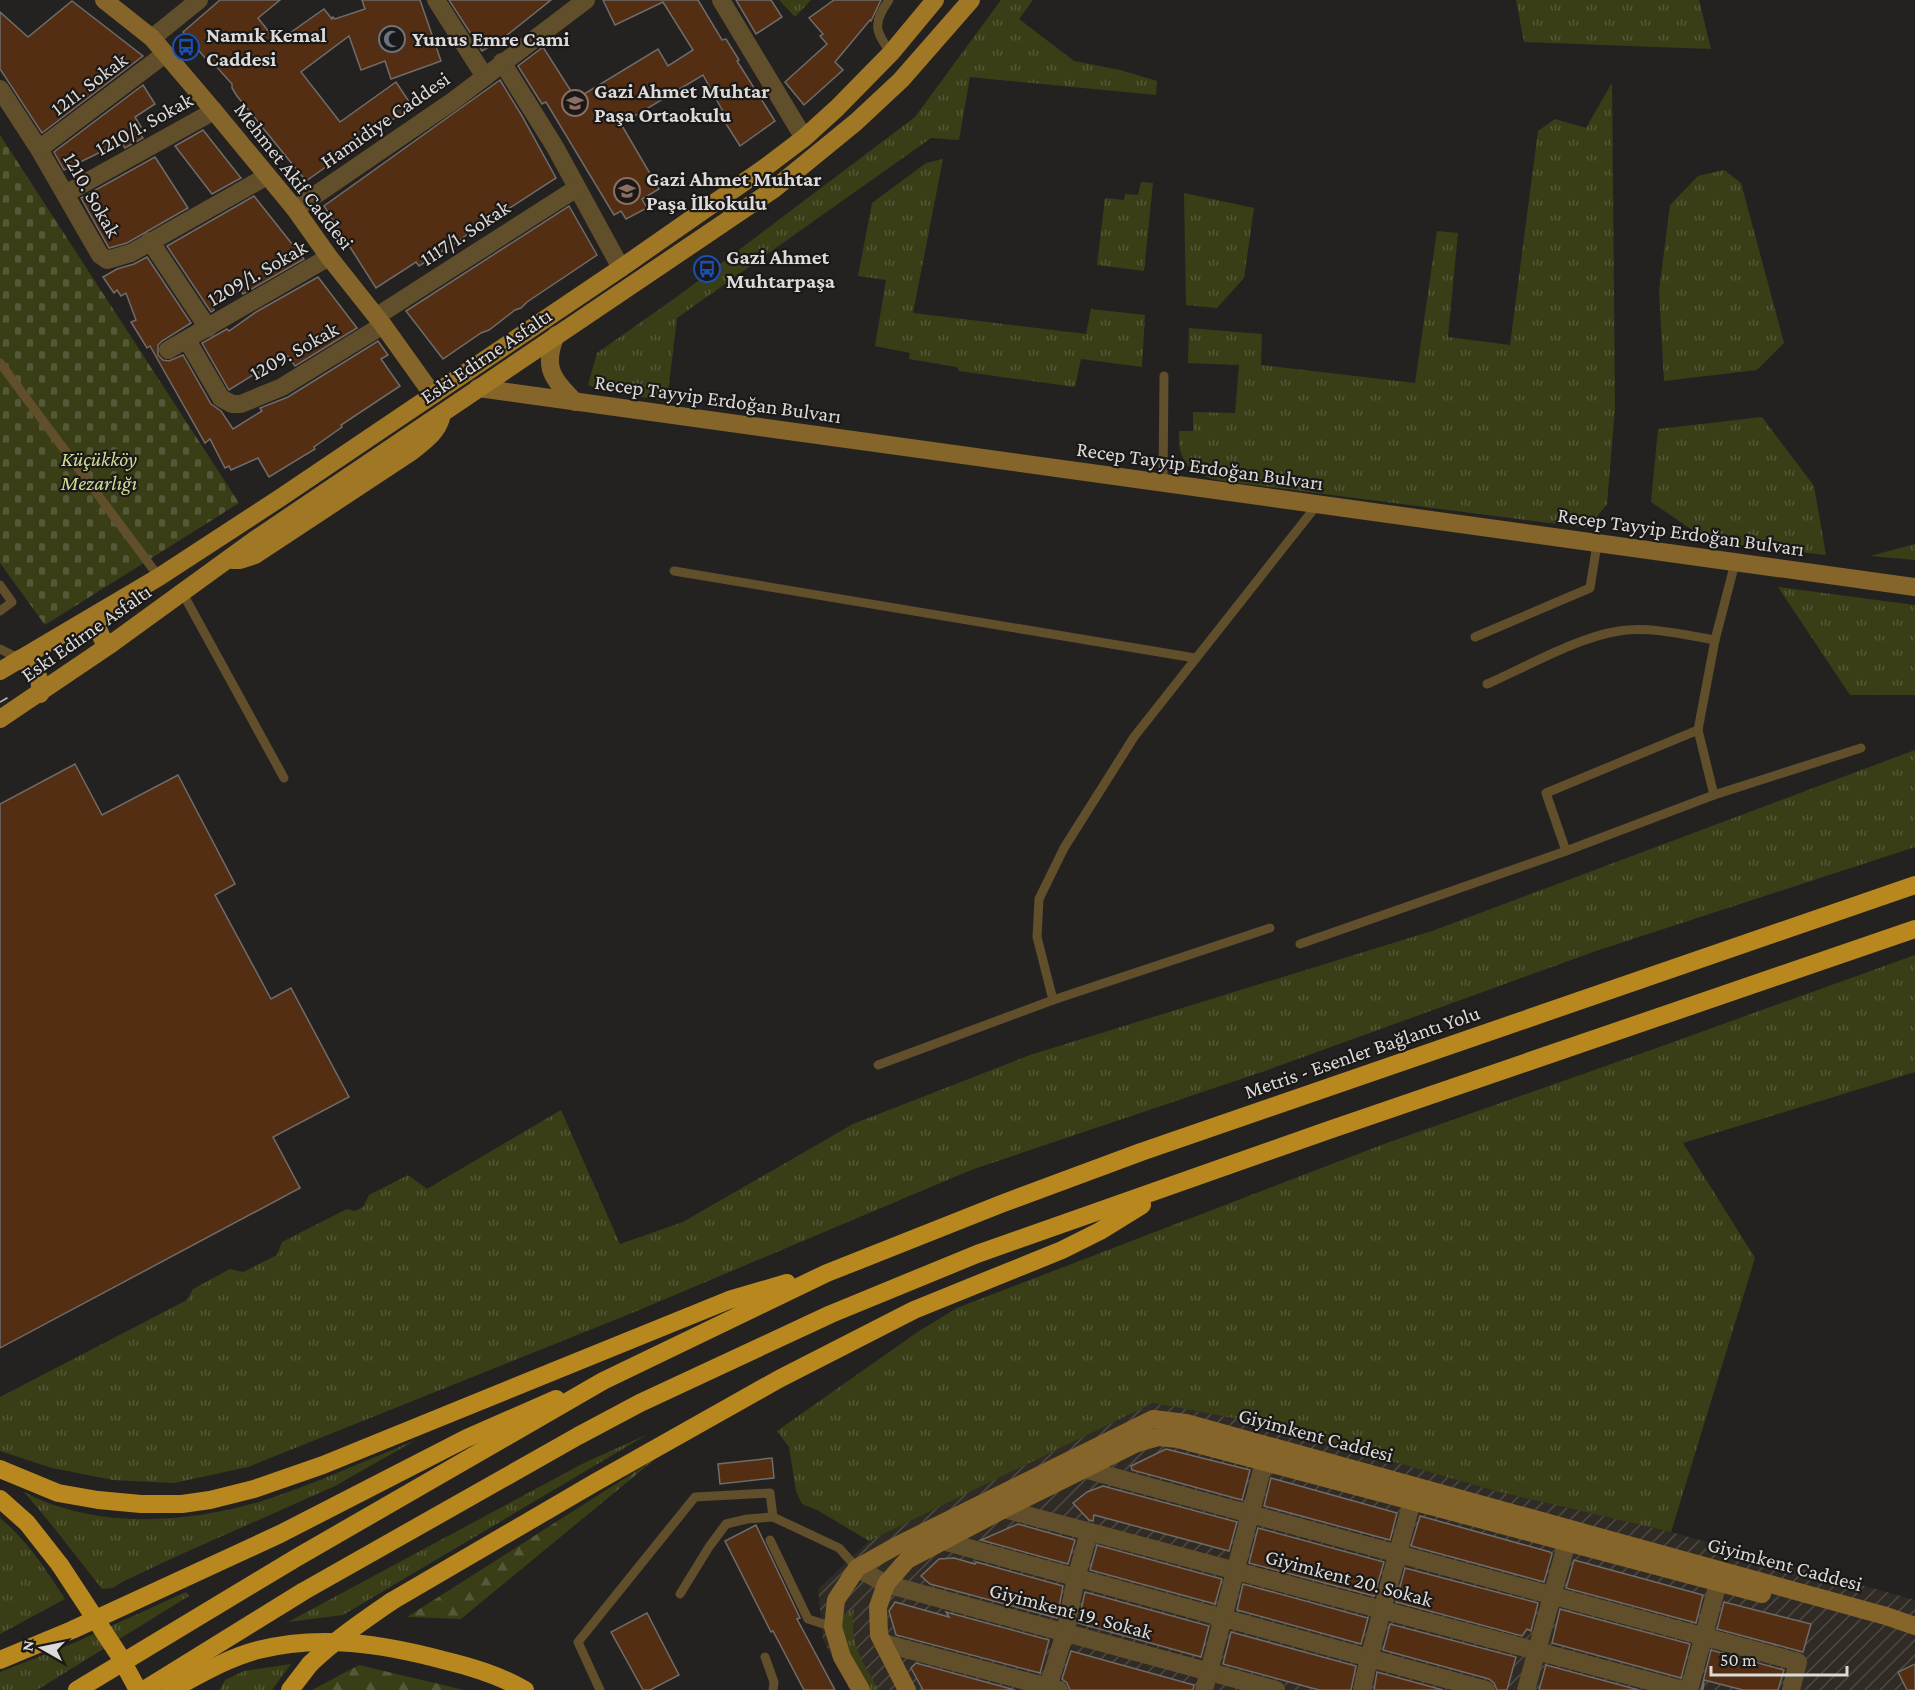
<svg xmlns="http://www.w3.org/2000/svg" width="1915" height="1690" font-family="'Crimson Pro',serif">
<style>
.industrial{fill:url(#industrial-furrows)}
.grass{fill:url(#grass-tufts)}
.forest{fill:url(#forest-firs)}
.cemetery{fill:url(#cemetery-stones)}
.building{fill:#532e13;stroke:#6f6c6a;stroke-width:1.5}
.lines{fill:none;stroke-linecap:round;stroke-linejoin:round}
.lane{stroke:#614e2b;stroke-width:9}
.street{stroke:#614e2b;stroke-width:18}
.secondary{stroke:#85652a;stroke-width:18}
.primary{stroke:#a07725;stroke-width:18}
.highway{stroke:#b8871d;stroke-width:18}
.tram{stroke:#bcbbba;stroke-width:1.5}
.highway-bridge{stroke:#b8871d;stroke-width:18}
.labels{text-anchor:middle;stroke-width:4.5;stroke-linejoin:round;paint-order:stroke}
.poi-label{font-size:21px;font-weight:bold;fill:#dcdbda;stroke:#1b1917;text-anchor:start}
.street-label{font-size:21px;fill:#dcdbda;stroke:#1b1917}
.park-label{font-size:21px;font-style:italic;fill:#d1dd93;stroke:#1b1917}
</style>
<defs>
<pattern id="industrial-furrows" width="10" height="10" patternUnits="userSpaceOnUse" patternTransform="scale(1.5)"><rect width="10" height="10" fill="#302b24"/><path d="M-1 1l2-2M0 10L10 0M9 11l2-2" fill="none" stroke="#4d4943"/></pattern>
<pattern id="grass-tufts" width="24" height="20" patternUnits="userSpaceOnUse" patternTransform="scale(1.5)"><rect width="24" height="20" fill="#393e17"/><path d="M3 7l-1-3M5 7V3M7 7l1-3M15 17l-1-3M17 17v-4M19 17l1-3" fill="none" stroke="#555938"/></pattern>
<pattern id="forest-firs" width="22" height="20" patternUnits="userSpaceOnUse" patternTransform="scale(1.5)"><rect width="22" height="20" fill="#393e17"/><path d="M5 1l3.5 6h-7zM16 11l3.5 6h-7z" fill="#555938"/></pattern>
<pattern id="cemetery-stones" width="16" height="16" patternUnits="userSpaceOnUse" patternTransform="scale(1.5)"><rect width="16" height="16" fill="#393e17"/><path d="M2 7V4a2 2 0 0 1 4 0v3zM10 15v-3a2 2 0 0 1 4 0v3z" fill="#555938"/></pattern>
</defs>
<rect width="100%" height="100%" fill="#242221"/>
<path class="industrial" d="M1153,1403l107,20 235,68 176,41 244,68v90h-1065l-27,-50 -5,-51 51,-48z"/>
<g class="grass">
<path d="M779,0h32l-16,17z"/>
<path d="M1001,0h32l-14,19 55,42 46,9 37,11 -1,14 -186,-18 -11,63 -28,-2 -254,180 -10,83 -65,-10 -14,-6 9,-32 81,-57 237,-179z"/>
<path d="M1516,0h183l12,49 -187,-7z"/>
<path d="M1612,83l3,325 -8,96 -19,24 -334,-43c-27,-4 -66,-3 -74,-35 -1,-6 -1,-13 -1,-19h14v-19l42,1 4,-48 -51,-2 1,-35 73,6 -1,31 154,18 22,-152 21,2 -10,104 62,8 28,-214 17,-12 31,9z"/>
<path d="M943,159l-30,154 173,21 5,-25 54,6 -3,52 -61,-8 -6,28 -116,-16 -2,-4 -48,-8 1,-6 -35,-7 11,-66 -28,-4 14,-73 54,-40z"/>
<path d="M1724,170l17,13 43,160 -27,27 -93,11 -5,-90 11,-86 28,-29z"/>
<path d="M1141,182l12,1 -9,88 -47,-6 8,-67 19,2 1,-6 13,1z"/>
<path d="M1184,193l70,15 -10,70 -27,30 -31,-3z"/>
<path d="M1762,417l52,69 12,69 -116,-13 -59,-40 7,-73z"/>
<path d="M1915,544v16l-45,-4z"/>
<path d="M1778,587l137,18v90h-65z"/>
<path d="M1915,750v97l-319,104 -334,121 -291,98 -339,143 -384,154 -74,16 -61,-3 -61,-12 -52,-17v-54l187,-97 6,-11 37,-20 13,3 34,-17 5,-13 65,-33 8,2 8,-4 6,-12 39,-20 19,14 134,-79 59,134 63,-22 170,-98 177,-69 402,-124z"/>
<path d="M1915,955v117l-232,71 72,115 -84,274 -176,-41 -235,-68 -107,-20 -284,138 -50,-30 -17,-7 -6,-13 -7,-44 -12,-16 142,-100 38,-23 427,-164 267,-94z"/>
<path d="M648,1434l-305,181 -55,7 296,-159z"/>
<path d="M416,1440l-81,46 -160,71 -53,25 -9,6 -11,1 -51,-65 -27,-32c70,37 160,32 235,10 54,-17 105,-41 157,-62z"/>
<path d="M0,1518c27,22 46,52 65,81l-65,35z"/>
<path d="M186,1592l3,4 -152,94h-37v-18l74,-29z"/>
<path d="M854,1609c-5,36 8,51 25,81h-10c-14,-25 -28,-46 -28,-75z"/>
<path d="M291,1664l-19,26h-52l5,-10 19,-9z"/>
</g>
<g class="forest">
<path d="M655,1459l-194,160 -54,-2z"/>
<path d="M359,1665l105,25h-152z"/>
</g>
<path class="cemetery" d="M0,135l239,368 -194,122 -45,-62z"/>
<g class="building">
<path d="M220,0h60l-22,18 19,24 47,-33 8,10 1,-2 2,2 30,-10 -3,-9h58l21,61 -50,18 -6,-18 -24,9 -12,-34 -48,36 39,50 56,-40 14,21 -3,2 2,3 -103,73 -69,-85 -5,-8v-4l-18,-20 -2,2 -29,-34z"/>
<path d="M449,0h102l-50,40 -19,11z"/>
<path d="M603,0h95l24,40 4,-1 13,21 -2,1 38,60 -35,25 -17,-27 3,-2 -23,-42 -82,49 38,65 -17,10 5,9 -21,11 -5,-8 -7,4 -68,-113 -4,2 -24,-38 25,-19 33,52 82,-50 10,17 25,-16 -30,-48 -48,23z"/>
<path d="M736,0h35l11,17 -26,17z"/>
<path d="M834,0h47l-10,21 -1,-1 -35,42 8,8 -39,35 -19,-23 42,-38 -7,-8 3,-2 -14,-16z"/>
<path d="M72,1l71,55 -101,77 -42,-64v-57l28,25z"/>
<path d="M500,80l22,36 34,62 -60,39h-5l-34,25 -38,24 -3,-4 -40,26 -52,-82z"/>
<path d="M143,85l12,19 -20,13 6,10 -3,3 5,8 -18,10 -4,-6 -57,28 -10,-18z"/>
<path d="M203,130l38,48 -29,16 -37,-48z"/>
<path d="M155,157l33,51 -61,35 -18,5 -28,-50z"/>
<path d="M254,196l50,63 -61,35 -3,-4 -28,17 2,3 -3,2 -44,-66z"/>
<path d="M569,206l28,49 -70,47 -6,6 -6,2 -26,20 -8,3 -38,26 -37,-48z"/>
<path d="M147,257l44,66 -29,18 -4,4v10l5,5 6,1 14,-6 28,49 10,7 12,18 29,-18 -2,-3 28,-11 90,-56 10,14 -7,4 19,27 -59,39 1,2 -28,20 1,2 -46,28 -11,-19 -27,12 -2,-4 -4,2 -15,-29 -5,4 -55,-97 -3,2 -16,-26 5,-2 -10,-27 -5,3 -4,-6 -3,3 -11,-16 14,-8 17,-5z"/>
<path d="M318,277l39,51 -62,38 -7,-10 -29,19 -1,-3 -29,18 -27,-47 25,-14 2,2 27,-19z"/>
<path d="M75,764l27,51 76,-40 57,109 -20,11 56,104 20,-11 58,109 -76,40 27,51 -300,160v-544z"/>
<path d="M1166,1449l84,21 -8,30 -110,-30 -1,-4z"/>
<path d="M772,1458l2,20 -54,6 -2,-20z"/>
<path d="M1271,1478l126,35 -7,27 -126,-34z"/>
<path d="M1103,1486l134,36 -8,29 -135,-36 -1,6 -4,-1 -16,-17 14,-11z"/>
<path d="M1420,1516l130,36 2,2 -8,28 -133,-36z"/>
<path d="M1018,1524l57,16 -7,24 -87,-24z"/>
<path d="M756,1525l44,93 -3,1 38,71h-31l-31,-59 -2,1 -46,-91z"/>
<path d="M1258,1528l126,34 -10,34 -125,-33z"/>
<path d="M1097,1545l125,34 -7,25 -125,-34z"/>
<path d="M954,1558l21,6 1,-2 87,24 -6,32 -127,-34 -9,-8 18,-17z"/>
<path d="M1574,1560l129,35 -7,28 -130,-35z"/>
<path d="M1405,1568l133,35 -7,28 -4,-2 -5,7 -126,-34z"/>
<path d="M1243,1584l125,34 -7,26 -124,-34z"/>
<path d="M1085,1592l124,34 -8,31 -123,-34z"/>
<path d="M895,1602l54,15 -3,-5 103,28 -9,33 -144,-38 -7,-24z"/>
<path d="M1724,1602l87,22 -8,28 -86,-23z"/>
<path d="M1560,1609l130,35 -9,34 -129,-35z"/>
<path d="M647,1613l32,62 -29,15h-7l-32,-58z"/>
<path d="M1390,1624l126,33 -9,33h-10l-3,-7 -5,-4 -106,-29z"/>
<path d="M1231,1632l125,34 -5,24h-32l-96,-26z"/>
<path d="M1711,1650l73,20 -6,20h-35l-39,-10 -1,10h-2z"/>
<path d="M1071,1651l123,34 -1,5h-123l-3,-7 -5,-4z"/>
<path d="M916,1663l99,27h-92l-12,-22z"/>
<path d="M1915,1664v26h-8l-9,-18z"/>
<path d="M1546,1665l93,25h-100z"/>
<path d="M1377,1672l66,18h-69z"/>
</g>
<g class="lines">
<g class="lane">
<path d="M889,0c-16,23 -15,30 2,53"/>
<path d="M0,363l159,214"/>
<path d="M1163,483l1,-107"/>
<path d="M674,571l521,87"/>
<path d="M0,585l12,17 -12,9"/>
<path d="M182,592l102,186"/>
<path d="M1475,637l115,-49 7,-44"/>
<path d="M0,649l20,10"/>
<path d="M1487,684c39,-17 91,-47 132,-53 31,-5 66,4 96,9"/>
<path d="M1714,795l147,-47"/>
<path d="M1566,851l-20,-58 152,-63"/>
<path d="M1300,944l266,-93 148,-56 -16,-65 17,-90 20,-77"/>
<path d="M1053,1000l-16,-63 2,-38 25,-51 70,-111 183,-232"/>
<path d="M878,1065l175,-65 217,-72"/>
<path d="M770,1540l38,79 25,8"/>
<path d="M680,1594l29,-47 17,-23 21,-5 26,-2 66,31 18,20"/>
<path d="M765,1657l9,25 -1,8"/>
<path d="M600,1690l-22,-48 117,-145 75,-4 3,24"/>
</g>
<g class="street">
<path d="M436,0l49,77"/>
<path d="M721,0l83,138"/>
<path d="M152,38l47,-38"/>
<path d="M502,62l53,85 66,121"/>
<path d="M0,89l39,60 61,106 7,5 24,-7 136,-77"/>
<path d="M39,149l126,-95"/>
<path d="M65,194l149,-83"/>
<path d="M295,209l158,-108 133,-101"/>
<path d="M150,241l58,87"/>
<path d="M377,316l200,-128"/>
<path d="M187,340l34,58 11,6h9l41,-17 101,-62"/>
<path d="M168,350l161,-93"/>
<path d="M1084,1469l714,193 -7,28"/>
<path d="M1004,1509l679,181"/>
<path d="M943,1541l543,149"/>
<path d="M857,1568l29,16 390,106"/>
<path d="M883,1643l176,47"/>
<path d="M1047,1690l18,-57 11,-55 13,-46"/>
<path d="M1204,1690l60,-228"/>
<path d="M1362,1690l7,-32 43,-157"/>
<path d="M1526,1690l41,-148"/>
<path d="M1689,1690l29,-107"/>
</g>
<g class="secondary">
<path d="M104,0l48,38 62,73 81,98 34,48 54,68 50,70"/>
<path d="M556,335c-14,33 -3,44 19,67"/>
<path d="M478,388l1437,199"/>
<path d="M861,1690l-19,-33 -9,-30 3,-27 21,-32 39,-22 257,-127 33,4 700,193 29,10"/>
<path d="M907,1690l-28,-55 -1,-28 8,-23 21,-24 97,-51 133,-66 21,-6 20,2 584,155"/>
</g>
<g class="primary">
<path d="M232,560h8l15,-5 156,-103c12,-10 26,-19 30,-34"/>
<path d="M111,644l-8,-4 -5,-11 3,-9 12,-8"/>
<path d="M20,659c16,9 21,16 20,35"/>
<path d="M0,671l159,-94 121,-79 341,-230 142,-99 41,-31 33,-30 54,-55 44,-53"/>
<path d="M0,719l111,-75 142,-103 521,-352 82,-67 45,-42 70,-80"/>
</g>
<g class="highway">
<path d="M0,1469l58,24 40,7 43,4h41l28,-4 44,-11 69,-24 406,-165 58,-17"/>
<path d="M0,1499l27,24 33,42"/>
<path d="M392,1601l204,-119 183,-103 135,-69 148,-60 38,-19 42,-26"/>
<path d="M0,1660l72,-30 208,-96 187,-96 89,-39"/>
<path d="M77,1690l219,-132 307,-177 224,-108 174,-69 140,-52 774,-267"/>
<path d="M144,1690l160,-99 274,-155 62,-33 191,-89 146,-60 352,-124 586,-201"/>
<path d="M171,1690c28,-15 56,-32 87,-40 62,-16 125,-6 185,10 29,7 56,15 82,30"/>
<path d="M290,1690l20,-26"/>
</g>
<path class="tram" d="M0,702l7,-4"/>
<g class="highway-bridge">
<path d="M60,1565l59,90 19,35"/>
<path d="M310,1664c25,-24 53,-43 82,-63"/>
</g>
</g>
<defs>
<symbol id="mosque-ring" viewBox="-11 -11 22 22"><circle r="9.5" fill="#1b1917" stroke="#6b7280" stroke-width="1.5"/><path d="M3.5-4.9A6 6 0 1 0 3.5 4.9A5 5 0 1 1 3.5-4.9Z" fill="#6b7280"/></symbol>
<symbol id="bus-ring" viewBox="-11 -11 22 22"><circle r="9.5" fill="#1b1917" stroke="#1a4fb4" stroke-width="1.5"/><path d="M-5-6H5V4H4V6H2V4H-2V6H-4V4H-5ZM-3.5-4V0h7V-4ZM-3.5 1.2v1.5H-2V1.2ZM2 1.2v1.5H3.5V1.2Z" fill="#1a4fb4"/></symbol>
<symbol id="school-ring" viewBox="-11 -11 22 22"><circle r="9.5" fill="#1b1917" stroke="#8d6e63" stroke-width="1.5"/><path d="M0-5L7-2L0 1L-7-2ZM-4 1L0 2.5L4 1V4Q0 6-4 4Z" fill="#8d6e63"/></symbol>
</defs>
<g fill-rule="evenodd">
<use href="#mosque-ring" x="377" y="24" width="30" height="30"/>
<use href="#bus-ring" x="171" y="32" width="30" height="30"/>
<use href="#school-ring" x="560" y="88" width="30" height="30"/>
<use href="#school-ring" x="612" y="176" width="30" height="30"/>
<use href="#bus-ring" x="692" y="254" width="30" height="30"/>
</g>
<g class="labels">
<g class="poi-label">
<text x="206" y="42">Namık Kemal<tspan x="206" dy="24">Caddesi</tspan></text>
<text x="412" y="46">Yunus Emre Cami</text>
<text x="594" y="98">Gazi Ahmet Muhtar<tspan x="594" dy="24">Paşa Ortaokulu</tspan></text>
<text x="646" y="186">Gazi Ahmet Muhtar<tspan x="646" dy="24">Paşa İlkokulu</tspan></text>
<text x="726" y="264">Gazi Ahmet<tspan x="726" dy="24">Muhtarpaşa</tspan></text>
</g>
<g class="street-label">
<text transform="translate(89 84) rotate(-37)" y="7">1211. Sokak</text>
<text transform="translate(385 120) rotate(-35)" y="7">Hamidiye Caddesi</text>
<text transform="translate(144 124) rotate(-29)" y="7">1210/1. Sokak</text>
<text transform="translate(294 176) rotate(52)" y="7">Mehmet Akif Caddesi</text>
<text transform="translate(92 195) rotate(60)" y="7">1210. Sokak</text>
<text transform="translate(465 233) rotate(-33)" y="7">1117/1. Sokak</text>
<text transform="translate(257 273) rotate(-30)" y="7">1209/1. Sokak</text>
<text transform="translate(294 351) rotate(-29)" y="7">1209. Sokak</text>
<text transform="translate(486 356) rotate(-34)" y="7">Eski Edirne Asfaltı</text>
<text transform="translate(718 399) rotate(8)" y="7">Recep Tayyip Erdoğan Bulvarı</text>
<text transform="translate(1200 466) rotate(8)" y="7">Recep Tayyip Erdoğan Bulvarı</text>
<text transform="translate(1681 532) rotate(8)" y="7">Recep Tayyip Erdoğan Bulvarı</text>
<text transform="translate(86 633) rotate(-35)" y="7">Eski Edirne Asfaltı</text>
<text transform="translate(1362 1052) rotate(-19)" y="7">Metris - Esenler Bağlantı Yolu</text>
<text transform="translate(1316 1435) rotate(15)" y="7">Giyimkent Caddesi</text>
<text transform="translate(1785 1564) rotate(15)" y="7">Giyimkent Caddesi</text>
<text transform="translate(1349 1578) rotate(15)" y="7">Giyimkent 20. Sokak</text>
<text transform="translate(1071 1611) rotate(15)" y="7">Giyimkent 19. Sokak</text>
</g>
<g class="park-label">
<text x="99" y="466">Küçükköy<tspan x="99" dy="24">Mezarlığı</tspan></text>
</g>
</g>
<g transform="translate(42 1648) rotate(279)" stroke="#1b1917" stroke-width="4.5" paint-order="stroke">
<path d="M0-4.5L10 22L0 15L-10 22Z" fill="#dcdbda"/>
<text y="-9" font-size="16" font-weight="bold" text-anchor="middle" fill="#dcdbda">N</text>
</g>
<path d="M1711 1666v9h136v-9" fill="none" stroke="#dcdbda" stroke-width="3"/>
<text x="1720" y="1666" font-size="18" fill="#dcdbda" stroke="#1b1917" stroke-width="4.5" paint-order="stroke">50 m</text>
</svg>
